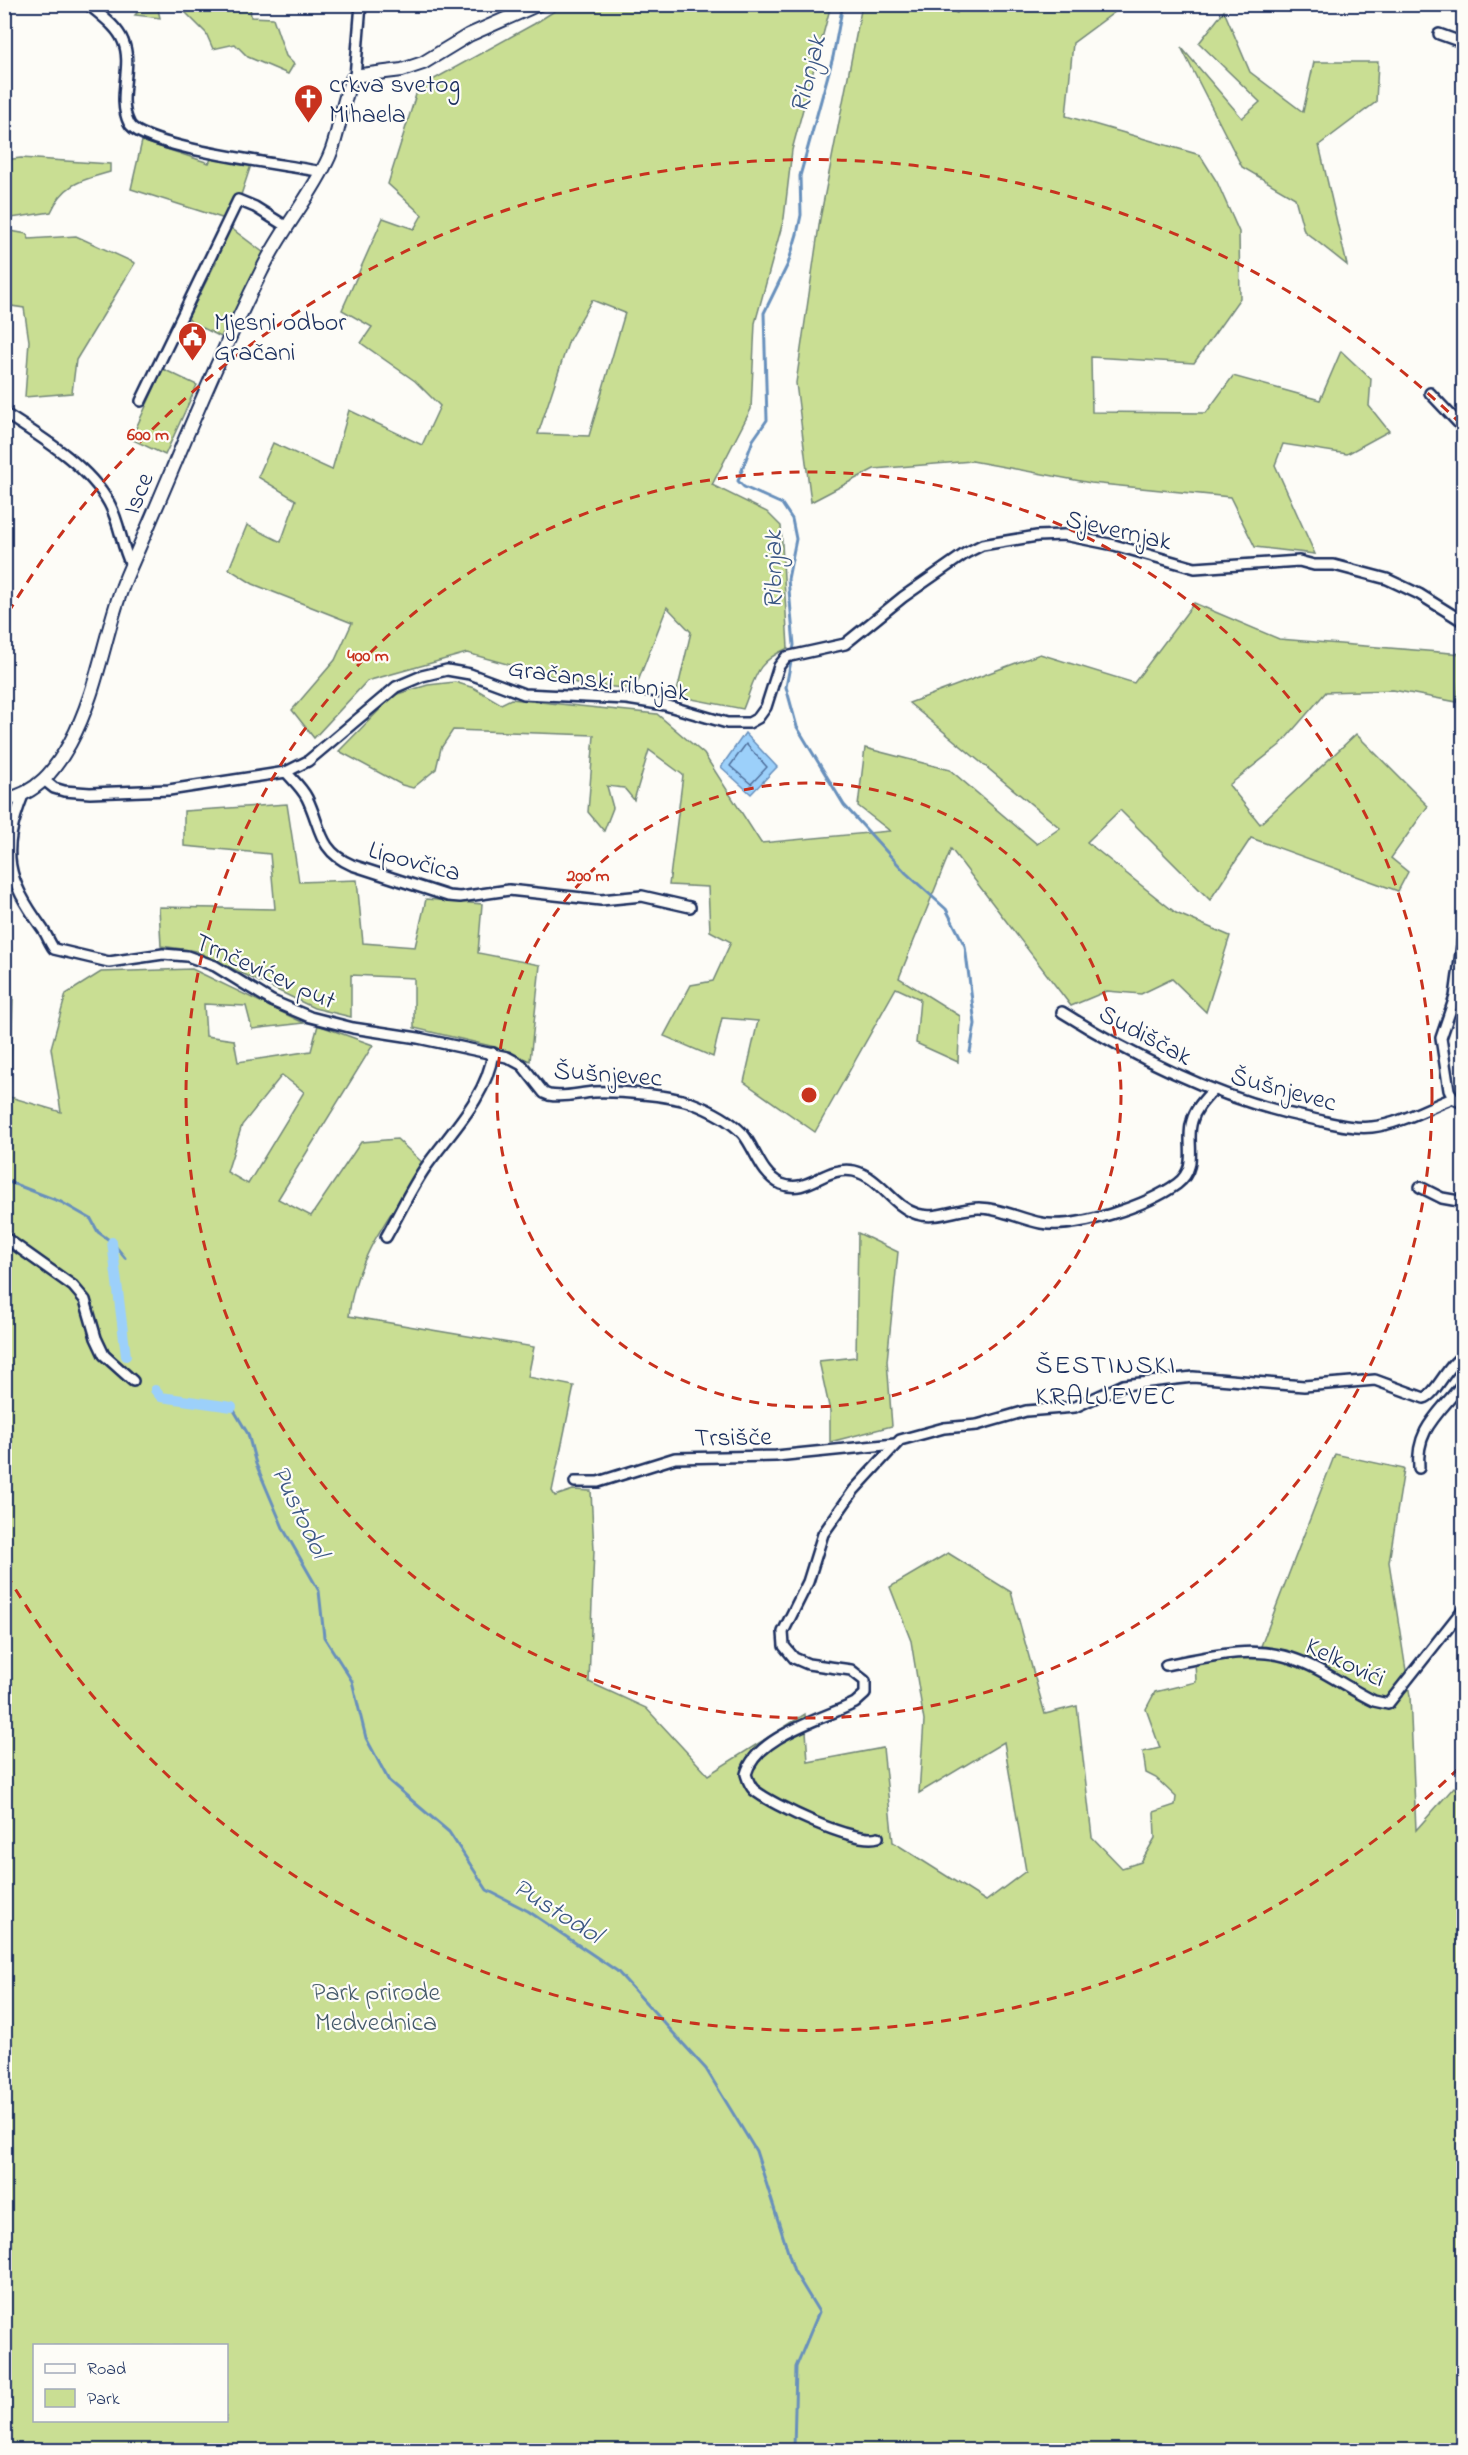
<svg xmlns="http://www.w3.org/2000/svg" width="1468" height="2455" font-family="'Indie Flower',sans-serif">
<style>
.green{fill:#c9de93;stroke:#728678;stroke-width:1.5;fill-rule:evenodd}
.water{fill:#9cd0fa;stroke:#6890bc;stroke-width:1.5}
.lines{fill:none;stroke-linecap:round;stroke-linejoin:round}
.shore{stroke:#4f6f9c;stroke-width:1.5}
.stream{stroke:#6890bc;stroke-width:3}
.canal{stroke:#9cd0fa;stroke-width:10}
.street-casing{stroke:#1b2f5e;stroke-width:14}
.secondary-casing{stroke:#1b2f5e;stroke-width:16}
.street{stroke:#fdfcf7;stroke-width:9}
.secondary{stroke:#fdfcf7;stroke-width:12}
.ring{fill:none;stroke:#c8321e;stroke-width:3;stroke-dasharray:10 8}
.labels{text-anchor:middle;stroke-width:4.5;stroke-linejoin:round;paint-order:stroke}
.poi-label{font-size:26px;fill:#1b2f5e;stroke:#fdfcf7;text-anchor:start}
.street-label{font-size:26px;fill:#1b2f5e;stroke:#fdfcf7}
.park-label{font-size:26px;fill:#465b6b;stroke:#fdfcf7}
.water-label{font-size:27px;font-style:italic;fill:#3b5785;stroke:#fdfcf7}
.neighbourhood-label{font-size:27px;letter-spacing:1.5px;fill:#1b2f5e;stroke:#fdfcf7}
.centre{fill:#c8321e;stroke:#fdfcf7;stroke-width:3}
.ring-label{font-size:18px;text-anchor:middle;font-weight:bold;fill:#c8321e;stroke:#fdfcf7;stroke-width:4.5;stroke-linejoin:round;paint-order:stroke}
</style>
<rect width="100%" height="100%" fill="#fdfcf7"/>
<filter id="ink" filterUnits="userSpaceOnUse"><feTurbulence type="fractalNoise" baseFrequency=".0167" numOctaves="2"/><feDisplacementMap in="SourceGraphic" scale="12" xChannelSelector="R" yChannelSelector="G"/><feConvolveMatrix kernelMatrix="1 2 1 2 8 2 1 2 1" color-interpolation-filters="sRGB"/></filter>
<g filter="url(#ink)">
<g class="green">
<path d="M144,5h13l3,13 -25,-3z"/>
<path d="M182,5h68l1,12 22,1 13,38 8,8 -6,10 -40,-17 -13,-13 -22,5 -7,-16 -24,-24z"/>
<path d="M564,5h267l-39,145 -8,68 -29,105 -4,86 -39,76 55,27 14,14 7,122c-34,15 -32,29 -45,61l-67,-13 15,-64 -24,-25 -32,82 -55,-5 -113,-31 -100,28 -53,57 -22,-28 43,-50 17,-37 -99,-39 -24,-15 18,-44 34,17 15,-42 -38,-23 15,-34 59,27 17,-60 73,35 18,-39 -25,-25 -54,-38 11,-16 -30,-17 41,-92 31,11 8,-14 -34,-31 30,-96 116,-64zM592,300l33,13 -36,123 -51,-2 31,-94z"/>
<path d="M862,5h74l21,8 7,-9h147l5,7 -43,32 -7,73 134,39 17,27 22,50 1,66 -46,65 -103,-6 1,55 114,1 27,-37 87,24 21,-49 30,28 -2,27 20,25 -42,23 -64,-10 -8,21 40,89 -60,-7 -25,-50 -139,-14 -119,-22 -98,8 -63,33 -15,-119 24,-164z"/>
<path d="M1224,11l26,61 53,40 11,-50h64l-2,40 -57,43 28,120 -43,-34 -9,-33 -53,-31 -61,-120 61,71 18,-16 -61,-59z"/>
<path d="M142,141l67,22 3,-6 40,5 -12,36 -6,-2 -9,23 -94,-30z"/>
<path d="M21,158l89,6v8c-28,8 -46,11 -59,40l-46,7v-59z"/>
<path d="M227,225l37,28 -43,84 -30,-15 -3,-4 28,-56z"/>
<path d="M5,230l22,4 2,5 47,-3 59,27 -59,97 -4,33 -47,4 4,-56 -5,-33 -19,-3z"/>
<path d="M163,369l34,16 -32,70 -34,-16z"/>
<path d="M1194,603l85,36 184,15 -6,48 -64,-12 -67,2 -46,53 -51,40 31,39 96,-90 72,72 -37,52 17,14 -10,19 -147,-53 -41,62 -90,-90 -33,32 89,71 54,23 -24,76 -34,-33 -31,15 -34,-3 -36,15 -120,-157 -52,129 61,38 -2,46 -42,-19 4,-44 -24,-11 -81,144 -71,-50 14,-61 -36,-3 -9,39 -49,-21 27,-51 22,-4 18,-39 -21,-11 -2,-44 -39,-2 14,-110 -34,-25 -15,50 -10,-12 -17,-2 6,22 -9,23 -16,-19 6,-77 -141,-5 -12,18 -5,21 -23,19 -11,-3 -63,-34 55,-56 34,-10 27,-3 19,6 27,16 10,-5 146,15 47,40 57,89 129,-12 -32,-25 7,-58 85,22 87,74 23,-16 -151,-125 131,-49 94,29z"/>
<path d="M287,804l12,78 58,-2 6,63 52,4 11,-48 56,5 -4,49 62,12 -10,96 -35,-14 -81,-19v-50l-63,-3v42l-37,-9 -118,-57 -35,-5 -2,-39 116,2 -5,-55 -86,-8v-35z"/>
<path d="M192,969l112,54 -52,6 -6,-23 -42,-2 2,32 28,4 4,22 73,-11 7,-26 55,20 -95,154 33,17 50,-74 36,-3 27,25c-31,47 -70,95 -75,152l185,31 -6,30 46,9 -22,105 3,5 18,-6 18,1 3,59 -5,132 57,26 62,67 97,-61 3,48 75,-14 10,94 93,59 40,-30 -22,-129 -85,51 5,-72 -13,-80 -21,-54 58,-34 63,39 34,122 32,-8 15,131 30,31 19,-6 14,-24 -1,-26 21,-7 1,-8 -20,-19 -10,-5 -3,-21 17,-4 -14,-39 9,-17 41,-10 -1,-20 28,-5 33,2 79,-205 69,15 -15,93 21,134 6,134 38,-43 9,8v655h-1458v-1451l8,-2 -3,100 51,15 -10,-64 15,-54 35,-22zM282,1075l22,17 -56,92 -21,-12 15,-47zM34,2346h192v74h-192z"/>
<path d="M858,1233l40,19 -11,109 5,65 -62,16v-31l-11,-50 37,-4z"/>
</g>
<path class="water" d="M745,733l32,34 -26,27 -30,-27z"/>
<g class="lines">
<path class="shore" d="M746,744l21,23 -16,17 -21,-18z"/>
<g class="stream">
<path d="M843,4l-10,53 -33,119 1,39 -4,19 -9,30 -24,49 3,107 -14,20 -15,41 6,6 38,17 10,15 4,20 -8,40 6,66 -8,42 11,40 47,78 62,68 40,36 19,37 10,78 -5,28"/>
<path d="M4,1180l57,22 30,17 7,13 14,10 13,16"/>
<path d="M232,1407l16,27 8,30 28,66 35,61 5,46 28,44 14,57 23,43 60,51 38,58 41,21 89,60 89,98 50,82 38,120 25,41 -23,55 -2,83"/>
</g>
<g class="canal">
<path d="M112,1242l14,114"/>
<path d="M155,1390l6,7 71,10"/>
</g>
<defs>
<g id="street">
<path d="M88,4c12,11 29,22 35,37 11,25 -7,56 6,82 11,25 161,42 193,49"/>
<path d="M1439,34l25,9"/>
<path d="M355,77l6,-73"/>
<path d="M1430,393l34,36"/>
<path d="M141,401l97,-201 17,7 32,20"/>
<path d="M4,413c37,24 84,52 105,90 11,20 12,42 22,62"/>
<path d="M286,772c7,8 16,16 21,26 14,28 11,53 45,67l96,31 12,1 49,-7 92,10 41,-4 48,11"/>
<path d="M44,780l10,8 10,3 26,2 79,-3 117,-18 22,-11 88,-74 26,-11 25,-6 23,4 54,20 103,5 38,6 62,18h22l9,-5 8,-11 13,-41 7,-9 59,-13 58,-47 63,-44 16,-8 55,-9 27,-1 50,10 81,23 104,-7 15,4h20l53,14 32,15 45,28"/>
<path d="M23,795c-23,59 -16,84 19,133 5,7 7,14 12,21l55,13 54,-8 24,2 28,10 57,35 38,16 43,11 65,10 89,19 15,8 22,28 5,2c16,3 30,-2 45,-3 24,-1 73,3 95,10 19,7 40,17 54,32 13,16 18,41 38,50 28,11 44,-19 73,-13 26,6 38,35 63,43 20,6 41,-6 62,-6 21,0 41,11 62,15 35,7 107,-18 136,-39 23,-17 8,-42 15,-63 3,-12 12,-21 20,-30"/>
<path d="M1464,930l-9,67 -14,41 8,52 4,8 11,6"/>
<path d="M1062,1012c78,49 161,89 251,107 19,4 39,10 59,8 28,-3 55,-19 81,-29"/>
<path d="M1420,1187l22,11 22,4"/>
<path d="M4,1237l69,49 12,14 11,38 8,17 29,26"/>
<path d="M386,1237c13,-23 24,-47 39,-69 26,-37 61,-69 68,-115"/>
<path d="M1419,1468c-4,-41 23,-56 45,-87"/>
<path d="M575,1482h23l77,-24 101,-2 119,-12"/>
<path d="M1166,1665c41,-8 85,-20 125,-7 29,9 56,30 83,43l14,3 76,-96"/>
<path d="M878,1837c-22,8 -106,-32 -124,-47 -5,-5 -6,-10 -8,-16 10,-38 77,-55 109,-71l10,-9v-13l-14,-11 -43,-6 -14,-6 -10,-12 -1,-14 25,-50 15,-48 31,-44 46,-50 44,-12 33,-3 49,-14 49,-4 48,-22 70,-8 111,9 71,-6 49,18c12,-3 22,-32 40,-43"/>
</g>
<path id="secondary" d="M4,800c33,-6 51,-30 66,-57 30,-55 35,-119 60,-175 44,-100 83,-201 132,-298 19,-40 49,-73 67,-113 11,-24 12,-54 23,-78l9,-4 41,-5 21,-7 46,-28 70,-31"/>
</defs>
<use href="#street" class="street-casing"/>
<use href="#secondary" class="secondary-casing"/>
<use href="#street" class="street"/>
<use href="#secondary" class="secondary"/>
</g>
</g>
<g class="ring">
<circle cx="809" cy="1095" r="312"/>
<circle cx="809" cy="1095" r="623"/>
<path d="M1459 1768A935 935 0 0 1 8 1577M8 613A935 935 0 0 1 1459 422"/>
</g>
<defs>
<symbol id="church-pin" viewBox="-11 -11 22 30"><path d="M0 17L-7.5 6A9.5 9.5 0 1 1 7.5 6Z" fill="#c8321e" stroke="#fdfcf7"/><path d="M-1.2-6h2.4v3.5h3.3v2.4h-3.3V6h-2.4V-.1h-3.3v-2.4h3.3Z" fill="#fff"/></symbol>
<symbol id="civic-pin" viewBox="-11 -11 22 30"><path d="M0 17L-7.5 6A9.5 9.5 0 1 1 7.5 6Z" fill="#c8321e" stroke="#fdfcf7"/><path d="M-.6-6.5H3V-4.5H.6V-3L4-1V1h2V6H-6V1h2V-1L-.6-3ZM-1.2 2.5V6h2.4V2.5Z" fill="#fff"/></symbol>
</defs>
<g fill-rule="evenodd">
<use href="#church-pin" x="292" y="82" width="33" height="45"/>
<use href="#civic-pin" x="176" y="320" width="33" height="45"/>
</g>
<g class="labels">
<g class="poi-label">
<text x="329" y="92">crkva svetog<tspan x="329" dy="30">Mihaela</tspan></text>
<text x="214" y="330">Mjesni odbor<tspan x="214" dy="30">Gračani</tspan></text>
</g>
<g class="street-label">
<text transform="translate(137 493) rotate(-68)" y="9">Isce</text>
<text transform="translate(1119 529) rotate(13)" y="9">Sjevernjak</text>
<text transform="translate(599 679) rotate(8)" y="9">Gračanski ribnjak</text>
<text transform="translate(415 860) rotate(15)" y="9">Lipovčica</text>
<text transform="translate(266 970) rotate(24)" y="9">Trnčevićev put</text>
<text transform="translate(1146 1034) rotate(28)" y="9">Sudiščak</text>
<text transform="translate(608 1073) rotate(4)" y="9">Šušnjevec</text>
<text transform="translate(1284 1088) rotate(15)" y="9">Šušnjevec</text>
<text transform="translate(733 1436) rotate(-1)" y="9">Trsišče</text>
<text transform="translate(1346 1661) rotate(25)" y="9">Kelkovići</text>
</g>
<g class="park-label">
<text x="376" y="2000">Park prirode<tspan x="376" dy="30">Medvednica</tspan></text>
</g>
<g class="water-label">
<text transform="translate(807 74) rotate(-76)" y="9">Ribnjak</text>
<text transform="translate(772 570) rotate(-90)" y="9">Ribnjak</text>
<text transform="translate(301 1511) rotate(64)" y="9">Pustodol</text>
<text transform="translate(558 1910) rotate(32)" y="9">Pustodol</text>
</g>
<g class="neighbourhood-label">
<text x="1106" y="1373">ŠESTINSKI<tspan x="1106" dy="31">KRALJEVEC</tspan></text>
</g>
</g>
<circle cx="809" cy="1095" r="9" class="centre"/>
<g class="ring-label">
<text x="148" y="440">600 m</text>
<text x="368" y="661">400 m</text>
<text x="588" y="881">200 m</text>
</g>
<rect width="1468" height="2455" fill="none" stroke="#fdfcf7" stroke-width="24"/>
<rect x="12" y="12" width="1444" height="2431" fill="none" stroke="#1b2f5e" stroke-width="2" filter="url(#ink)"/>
<rect x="33" y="2344" width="195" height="78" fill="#fdfcf7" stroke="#a3aaba" stroke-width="1.5"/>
<rect x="45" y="2364" width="30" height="9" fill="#fdfcf7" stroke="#a3aaba" stroke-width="1.5"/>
<text x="87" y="2374" font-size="18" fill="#1b2f5e">Road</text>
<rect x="45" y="2389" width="30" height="18" fill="#c9de93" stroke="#a3aaba" stroke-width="1.5"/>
<text x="87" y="2404" font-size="18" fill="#1b2f5e">Park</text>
</svg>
